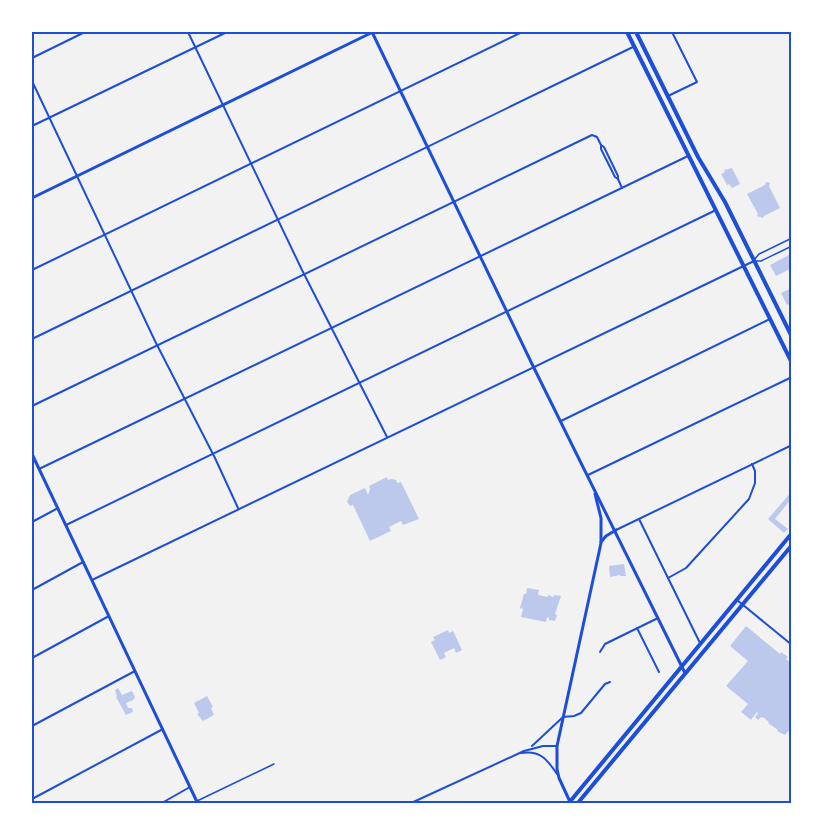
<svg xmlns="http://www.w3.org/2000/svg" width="823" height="835" font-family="Ubuntu,sans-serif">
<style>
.building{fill:#bdc9ec}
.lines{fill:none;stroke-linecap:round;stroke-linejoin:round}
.service{stroke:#1d4ed8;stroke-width:1.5}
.minor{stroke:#1d4ed8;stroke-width:2}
.tertiary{stroke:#1d4ed8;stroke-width:3}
.secondary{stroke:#1d4ed8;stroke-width:3}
.primary{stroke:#1d4ed8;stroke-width:4}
.neatline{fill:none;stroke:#1d4ed8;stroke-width:2}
</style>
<rect width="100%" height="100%" fill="#f2f2f2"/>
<g class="building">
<path d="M732,168l8,16 -8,4 -3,-4 -2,1 -6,-11 4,-2 -1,-2z"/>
<path d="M766,182l4,1 -1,3 11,22 -16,8 -1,2 -6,-2 1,-2 -11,-20 18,-9z"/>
<path d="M789,255l3,5v8l-16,8 -6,-11z"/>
<path d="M792,288v15l-5,2 -6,-12z"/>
<path d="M387,477l1,3 3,-1 5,1 1,3 4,-1 18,37 -16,6 -2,-4 -12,6 2,4 -21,10 -17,-36 -3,1 -3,-4 3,-7 15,-7 3,7 2,-6 -1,-3z"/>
<path d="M792,491v7l-17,21 13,10 -4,4 -16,-14z"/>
<path d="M624,564l2,12h-6v-1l-10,2 -1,-11z"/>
<path d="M527,588l12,2 -1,5 10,2v-2l6,2v-2l7,1 -6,18 2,1 -2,6 -6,-1v-2l-2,-1 -1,5 -25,-5 2,-8 -3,-1 4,-14h2z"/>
<path d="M746,626l34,28 1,-2 7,5 -2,2 6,5v63l-7,8 -8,-4 1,-1 -10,-7 1,-1 -6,-5 -1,1 -1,-1 -3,3 -3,-3 3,-4 -1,-1 -6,8 -10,-8 7,-8 -22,-18 22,-25 -18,-15z"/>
<path d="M448,630l1,3 4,-2 9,19 -6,3 -2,-5 -10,5 2,4 -6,3 -9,-18 4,-2 -2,-3z"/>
<path d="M118,688l4,7 10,-4 3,6 -2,3 -7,3 2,5h4l1,4 -7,3 -10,-18 1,-1 -2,-6z"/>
<path d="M207,696l6,11 -2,1 3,7 -11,6 -6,-7 2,-1 -5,-10z"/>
</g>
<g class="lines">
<g class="service">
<path d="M754,260l5,-6 33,-16"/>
<path d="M755,261h6l31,-15"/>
<path d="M197,801l77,-37"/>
</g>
<g class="minor">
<path d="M188,32l114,238 85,167"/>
<path d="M32,58l53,-26"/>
<path d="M32,81l123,260 60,117 23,50"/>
<path d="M668,96l29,-14 -25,-50"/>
<path d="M32,126l195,-94"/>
<path d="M601,145l3,2 14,29v3l4,9"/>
<path d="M32,270l490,-238"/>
<path d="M32,339l603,-293"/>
<path d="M32,406l560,-271 5,2 4,8v4l14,28 3,2"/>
<path d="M561,421l209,-102"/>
<path d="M39,469l649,-313"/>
<path d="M588,475l204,-98"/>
<path d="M639,519l61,124"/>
<path d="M32,522l26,-14"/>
<path d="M66,525l650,-315"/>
<path d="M616,530l176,-85"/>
<path d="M668,578l18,-10 63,-69 6,-16v-12l-3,-7"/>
<path d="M92,580l662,-319"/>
<path d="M32,590l51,-28"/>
<path d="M737,600l55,45"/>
<path d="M637,628l22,44"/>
<path d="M600,652l5,-8 53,-26"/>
<path d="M32,658l77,-42"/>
<path d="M32,726l103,-55"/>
<path d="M532,746l31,-29 11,-1 7,-3 24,-29 5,-2"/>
<path d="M521,753c19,-3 26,6 36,21"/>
<path d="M32,799l131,-70"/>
<path d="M160,804l30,-17"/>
<path d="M409,804l115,-53 19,-5h13"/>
</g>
<g class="tertiary">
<path d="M372,32l161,334 152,307"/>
<path d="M32,198l341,-166"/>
<path d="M601,542l5,-6 10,-6"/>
<path d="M571,804l-12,-26 -2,-9v-23l44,-203v-25l-6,-24"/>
</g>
<path class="secondary" d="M32,454l166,350"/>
<g class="primary">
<path d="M627,32l165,331"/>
<path d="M636,32l62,125 27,45 67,135"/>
<path d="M568,804l224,-271"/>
<path d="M577,804l215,-259"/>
</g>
</g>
<rect width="823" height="835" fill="none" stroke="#ffffff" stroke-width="66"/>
<rect x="33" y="33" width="757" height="769" class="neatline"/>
</svg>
